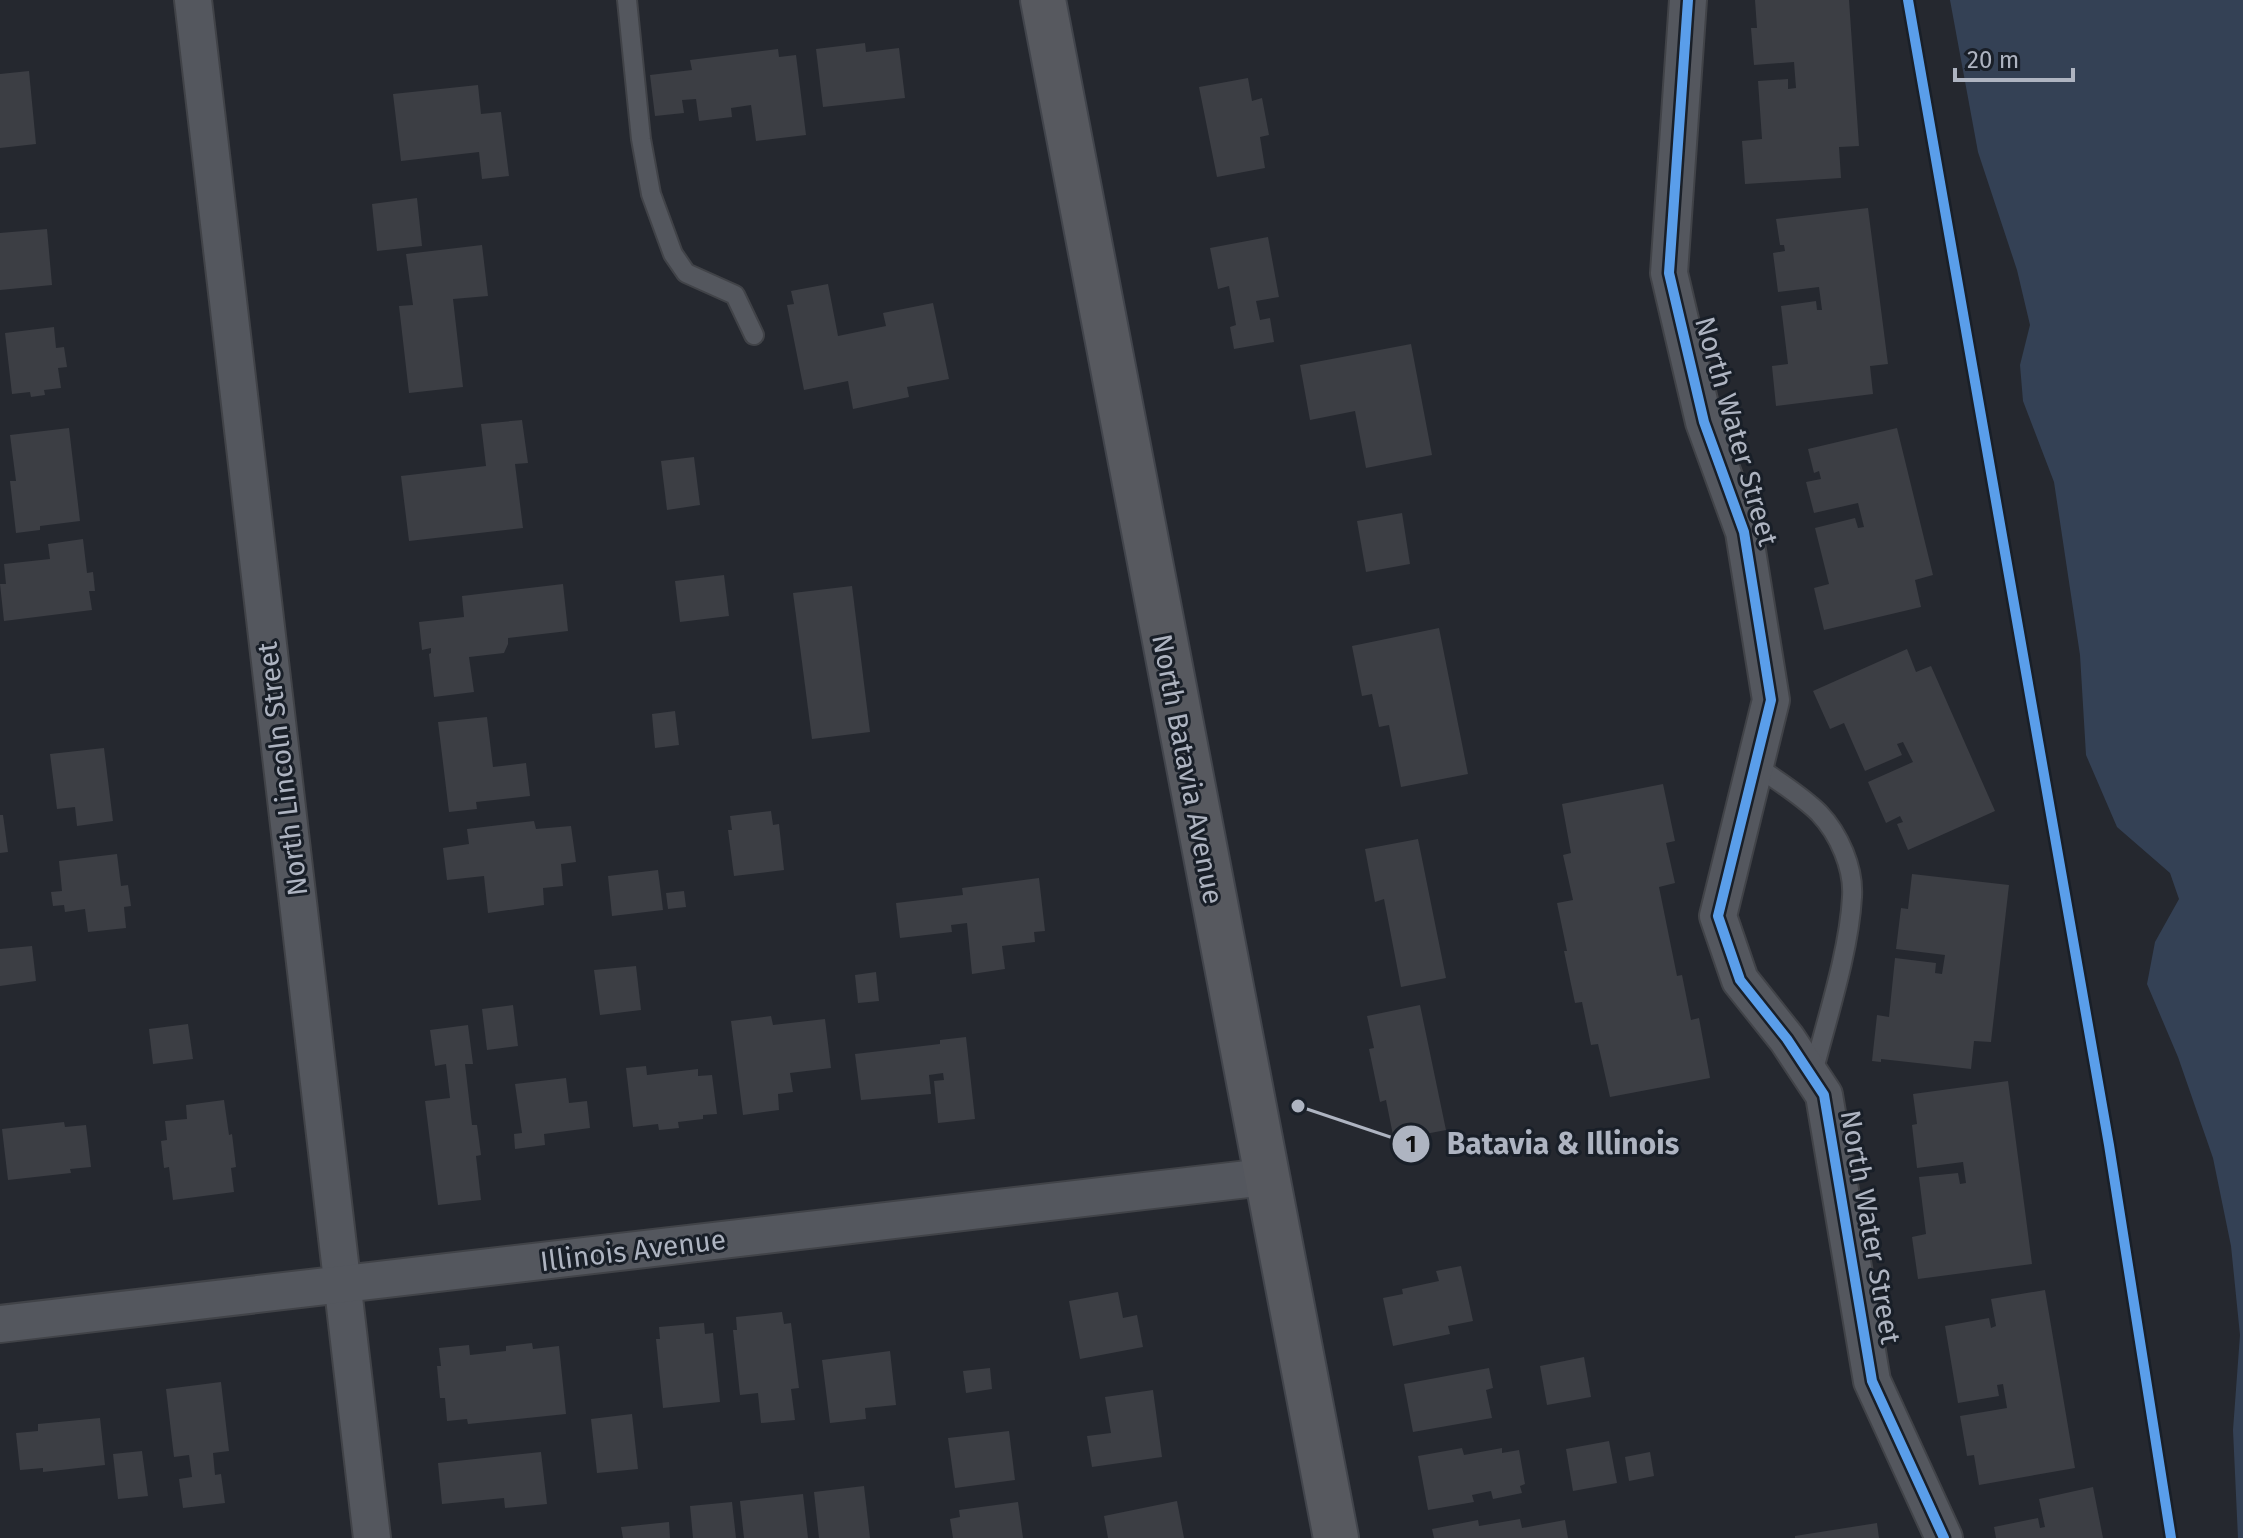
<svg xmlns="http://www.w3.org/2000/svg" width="2243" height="1538" font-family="'Fira Sans',sans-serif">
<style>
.water{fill:#344155}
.building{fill:#3c3e44}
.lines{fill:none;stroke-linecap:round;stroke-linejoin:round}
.lane-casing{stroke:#414348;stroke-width:22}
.street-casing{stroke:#414348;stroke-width:40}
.primary-casing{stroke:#42454c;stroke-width:48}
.lane{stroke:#54575e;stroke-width:18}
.street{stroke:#54575e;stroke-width:36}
.primary{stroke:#57595f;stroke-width:44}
.cycleway-casing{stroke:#191f28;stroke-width:15}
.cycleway{stroke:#5a9eea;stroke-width:10}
.labels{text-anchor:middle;stroke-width:6;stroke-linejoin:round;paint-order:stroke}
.street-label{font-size:28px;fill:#aeb4c1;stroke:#191f28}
.leader{fill:none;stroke:#aeb4c1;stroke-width:3}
.callout-dot{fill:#aeb4c1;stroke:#191f28;stroke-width:3}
.mark-label{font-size:24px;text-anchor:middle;font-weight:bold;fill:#111}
.callout-label{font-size:30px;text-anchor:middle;font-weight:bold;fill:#aeb4c1;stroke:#191f28;stroke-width:6;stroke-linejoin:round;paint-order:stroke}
</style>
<rect width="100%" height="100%" fill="#25282f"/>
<path class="water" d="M1950,0h293v1538h-5l-5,-108 7,-95 -9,-89 -18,-88 -35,-101 -31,-73 8,-42 24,-43 -9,-26 -53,-46 -31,-72 -6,-100 -26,-173 -31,-81 -3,-36 10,-40 -13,-55 -39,-118z"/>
<g class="building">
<path d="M1755,0h94l10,146 -20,1 2,31 -96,6 -3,-43 20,-2 -4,-58 30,-2v10l8,-1 -2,-26 -40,3 -3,-37h6z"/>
<path d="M865,43l1,9 33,-4 6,50 -82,9 -7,-58z"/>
<path d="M778,49l1,8 17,-2 10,80 -50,6 -5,-36 -20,3 1,9 -33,4 -3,-22 -14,1 2,13 -29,3 -5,-41 42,-5 -2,-10z"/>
<path d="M29,71l7,73 -36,4v-74z"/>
<path d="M1248,78l4,23 10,-3 7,37 -9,2 5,31 -48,9 -18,-90z"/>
<path d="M478,85l3,29 20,-2 8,64 -27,3 -3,-27 -78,9 -8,-67z"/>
<path d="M417,198l5,48 -45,5 -5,-47z"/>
<path d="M1868,208l20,156 -18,2 3,28 -97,12 -4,-40 16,-2 -7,-58 35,-5 1,9h5l-3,-23 -41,5 -5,-39 12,-2 -1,-6h-4l-4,-26z"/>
<path d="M47,229l5,56 -52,5v-57z"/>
<path d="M1268,237l11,60 -23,4 4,19 10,-2 4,24 -40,7 -4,-22 6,-2 -7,-39 -11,3 -8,-41z"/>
<path d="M482,245l6,51 -35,3 10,88 -54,6 -10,-87 14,-1 -7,-51z"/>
<path d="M828,284l10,52 48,-10 -3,-13 50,-10 16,76 -42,8 2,10 -56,12 -5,-28 -44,9 -17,-85 7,-1 -3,-13z"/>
<path d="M54,327l2,21 8,-1 3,20 -9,1 3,20 -17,2 1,5 -14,2 -1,-5 -18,2 -7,-61z"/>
<path d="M1411,344l21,111 -66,13 -11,-57 -45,9 -10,-55z"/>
<path d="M522,420l6,43 -13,1 8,64 -114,13 -8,-65 85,-10 -5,-42z"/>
<path d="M69,428l11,93 -40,5v4l-24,3 -6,-52h6l-6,-46z"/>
<path d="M1897,428l36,147 -18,5 6,27 -97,23 -10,-42 15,-4 -14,-56 40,-10 3,10 6,-1 -6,-24 -44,10 -8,-31 15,-3 -2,-8 -5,2 -6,-24z"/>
<path d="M694,457l6,48 -33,5 -6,-49z"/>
<path d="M1402,513l8,51 -44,8 -9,-51z"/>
<path d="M83,539l4,34 6,-1 2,19h-6l3,19 -88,11 -4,-37h6l-2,-20 46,-5 -2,-15z"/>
<path d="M724,575l5,41 -49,6 -5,-41z"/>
<path d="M563,584l5,47 -60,7v6l-4,9 -35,4 5,35 -40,5 -5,-43 2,-1v-5l-9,2 -3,-28 45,-5 -2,-21z"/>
<path d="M852,586l18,146 -58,7 -19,-146z"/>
<path d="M1439,628l29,146 -67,13 -12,-62 -10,2 -7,-33 -10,2 -10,-50z"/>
<path d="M1907,649l9,23 15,-6 64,145 -87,39 -11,-26 6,-2 -3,-6 -14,7 -18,-41 45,-20 -10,-20 -6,2 5,11 -37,16 -21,-48 -14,6 -17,-38z"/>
<path d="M675,711l4,34 -24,3 -3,-34z"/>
<path d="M487,717l6,50 33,-4 4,33 -54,6 1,7 -28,3 -11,-90z"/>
<path d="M104,748l9,73 -36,5 -2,-19 -18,2 -7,-55z"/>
<path d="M1663,784l12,57 -9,2 9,40 -16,4 18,89 5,-1 9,45 8,-2 11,60 -100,19 -12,-53 -7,1 -9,-43 -7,1 -11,-52h3l-10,-48 16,-3 -10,-45 8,-2 -9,-49z"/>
<path d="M771,811l2,14 6,-1 5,46 -50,6 -6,-46h4l-2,-14z"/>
<path d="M0,815h3l5,37 -8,1z"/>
<path d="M534,821l2,8 35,-3 5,36 -15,2 2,22 -20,2 1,17 -56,8 -4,-37 -37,4 -4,-32 26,-4 -2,-15z"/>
<path d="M1418,839l28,139 -45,9 -17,-88 -9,3 -10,-53z"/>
<path d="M117,854l4,32 7,-1 3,21 -7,1 2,21 -38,4 -3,-23 -20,3 -1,-7 -11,1 -2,-14 11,-1 -3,-30z"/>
<path d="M658,870l5,40 -51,6 -4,-40z"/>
<path d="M1912,874l97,11 -18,157 -17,-1 -3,28 -90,-10v3l-9,-1 5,-46 12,2 6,-59 41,5 -1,10 7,1 3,-19 -49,-6 5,-41 7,1z"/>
<path d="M1039,878l6,53 -11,1 1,10 -33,4 3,23 -33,5 -5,-51 -16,2 1,7 -52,6 -4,-35 67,-8 -1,-7z"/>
<path d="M684,891l2,16 -18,2 -2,-16z"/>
<path d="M32,946l4,35 -36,5v-37z"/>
<path d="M636,966l5,44 -41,5 -6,-45z"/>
<path d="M876,972l3,29 -21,2 -3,-28z"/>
<path d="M513,1005l5,41 -31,4 -5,-41z"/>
<path d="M1420,1005l26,125 -52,10 -8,-40 -6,2 -11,-53 5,-1 -7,-32z"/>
<path d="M771,1016l2,9 52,-6 6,49 -41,5 3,19 -15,2 1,16 -36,5 -12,-94z"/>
<path d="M188,1024l5,35 -40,5 -4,-35z"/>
<path d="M468,1025l5,39h-8l7,61h5l4,30 -5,1 5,44 -43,5 -13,-104 25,-3 -4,-34 -11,2 -5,-36z"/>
<path d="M966,1037l9,82 -37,4 -4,-42 10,-1 -1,-7 -14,2 2,19 -70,6 -6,-46 85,-10v-4z"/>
<path d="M646,1066l1,9 51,-6v7l14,-1 5,39 -14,1v4l-25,3 1,6 -20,2 -1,-6 -25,3 -7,-59z"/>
<path d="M566,1078l3,25 18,-2 3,27 -46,6 1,11 -30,4 -1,-15 8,-1 -7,-49z"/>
<path d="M2008,1081l24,183 -114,15 -6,-42 14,-3 -7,-57 39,-4 2,11 6,-1 -3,-21 -46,6 -5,-43 5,-1 -4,-30z"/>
<path d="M224,1100l5,35 3,-1 4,33 -5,1 3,24 -61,8 -4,-33 -5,1 -3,-27 6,-1 -2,-19 22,-2 -1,-14z"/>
<path d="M64,1122l1,5 21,-2 5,42 -21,2 1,4 -63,7 -6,-51z"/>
<path d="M1461,1266l12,55 -25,5 2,8 -57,12 -10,-48 20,-4 -1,-5 37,-8 -3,-10z"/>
<path d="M2045,1290l30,178 -96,17 -5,-30 -7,1 -7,-40 47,-8 -4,-24 -6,1 2,11 -41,7 -13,-77 44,-8 2,10 5,-2 -5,-27z"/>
<path d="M1118,1292l5,26 14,-3 6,32 -63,12 -11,-58z"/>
<path d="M782,1312l2,12 7,-1 8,65 -8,1 4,31 -34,3 -3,-30 -18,2 -7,-65h4l-1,-13z"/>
<path d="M704,1323l1,11 8,-1 7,69 -57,6 -7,-69h4l-1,-12z"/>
<path d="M532,1343l1,6 26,-3 7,68 -98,10 -1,-5 -20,2 -2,-23h-5l-3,-32h4l-2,-18 30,-3 1,10 36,-4v-5z"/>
<path d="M890,1351l6,54 -31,3 1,11 -36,4 -8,-63z"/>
<path d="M1584,1357l7,40 -44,8 -7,-39z"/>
<path d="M990,1368l2,21 -26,4 -3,-22z"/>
<path d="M1489,1368l4,20 -7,2 6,28 -79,14 -9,-48z"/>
<path d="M221,1382l8,69 -16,2 2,22 6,-1 4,29 -42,5 -4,-29 13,-2 -3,-22 -15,2 -8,-68z"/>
<path d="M1153,1390l9,67 -70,10 -5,-31 24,-3 -6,-36z"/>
<path d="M632,1414l6,55 -41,4 -6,-54z"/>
<path d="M100,1418l5,47 -62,7v-4l-23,2 -4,-37 22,-2v-7z"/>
<path d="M1009,1431l6,49 -60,8 -7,-50z"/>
<path d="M1609,1441l8,42 -44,8 -7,-42z"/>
<path d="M1462,1448l2,7 38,-7v5l17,-3 6,34 -5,2 2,7 -29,6 -2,-8 -19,4 2,7 -46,8 -10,-54z"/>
<path d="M142,1451l6,45 -30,3 -5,-45z"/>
<path d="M541,1452l6,52 -42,4 -1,-10 -62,6 -4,-41z"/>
<path d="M1650,1452l4,24 -25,5 -4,-24z"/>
<path d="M864,1486l6,52h-51l-5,-46z"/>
<path d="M2093,1487l10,51h-107l-2,-11 44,-9 2,10 5,-1 -6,-28z"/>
<path d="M803,1494l5,44h-64l-4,-37z"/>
<path d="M1177,1501l7,37h-76l-4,-22z"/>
<path d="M732,1502l4,36h-43l-3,-32z"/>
<path d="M1018,1502l5,36h-70l-3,-19 10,-2 -1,-7z"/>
<path d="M1520,1519l2,9 43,-8 3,18h-134l-2,-9 46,-9 1,6z"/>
<path d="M669,1522l1,16h-47l-2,-11z"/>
<path d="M1877,1523l2,15h-84v-2z"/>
</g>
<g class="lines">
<defs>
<g id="lane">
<path d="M627,0l14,139 10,55 22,60 13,19 49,22 19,40"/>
<path d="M1755,765c21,15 46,30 64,48 20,21 35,55 33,84 -3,56 -26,124 -40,180"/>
</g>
<g id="street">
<path d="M193,0l179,1538"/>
<path d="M1688,0l-19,273 35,149 40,110 27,168 -53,216 22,64 47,59 37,56 48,286 72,157"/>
<path d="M0,1324l1265,-147"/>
</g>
<path id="primary" d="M1043,0l293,1538"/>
</defs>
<use href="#lane" class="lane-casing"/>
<use href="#street" class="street-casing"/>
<use href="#primary" class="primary-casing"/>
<use href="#lane" class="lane"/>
<use href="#street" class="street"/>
<use href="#primary" class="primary"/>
<defs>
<g id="cycleway">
<path d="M1688,0l-19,273 35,149 40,110 27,168 -53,216 22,64 47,59 37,56 48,286 72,157"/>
<path d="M1908,0l201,1145 62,393"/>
</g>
</defs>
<use href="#cycleway" class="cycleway-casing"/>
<use href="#cycleway" class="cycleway"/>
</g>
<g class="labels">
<g class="street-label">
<text transform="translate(1737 431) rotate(74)" y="10">North Water Street</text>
<text transform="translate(282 769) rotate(-97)" y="10">North Lincoln Street</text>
<text transform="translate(1188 769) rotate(79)" y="10">North Batavia Avenue</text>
<text transform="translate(1871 1227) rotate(80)" y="10">North Water Street</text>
<text transform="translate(633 1250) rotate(-7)" y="10">Illinois Avenue</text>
</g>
</g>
<path class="leader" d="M1298 1106L1411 1144"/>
<g class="callout-dot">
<circle cx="1298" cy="1106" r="8"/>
<circle cx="1411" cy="1144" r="20"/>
</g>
<g class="mark-label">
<text x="1411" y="1152">1</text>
</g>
<g class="callout-label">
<text x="1563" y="1154">Batavia &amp; Illinois</text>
</g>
<path d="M1955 68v12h118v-12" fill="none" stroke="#aeb4c1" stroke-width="4"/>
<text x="1967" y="68" font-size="24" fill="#aeb4c1" stroke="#191f28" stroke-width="6" paint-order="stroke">20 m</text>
</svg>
